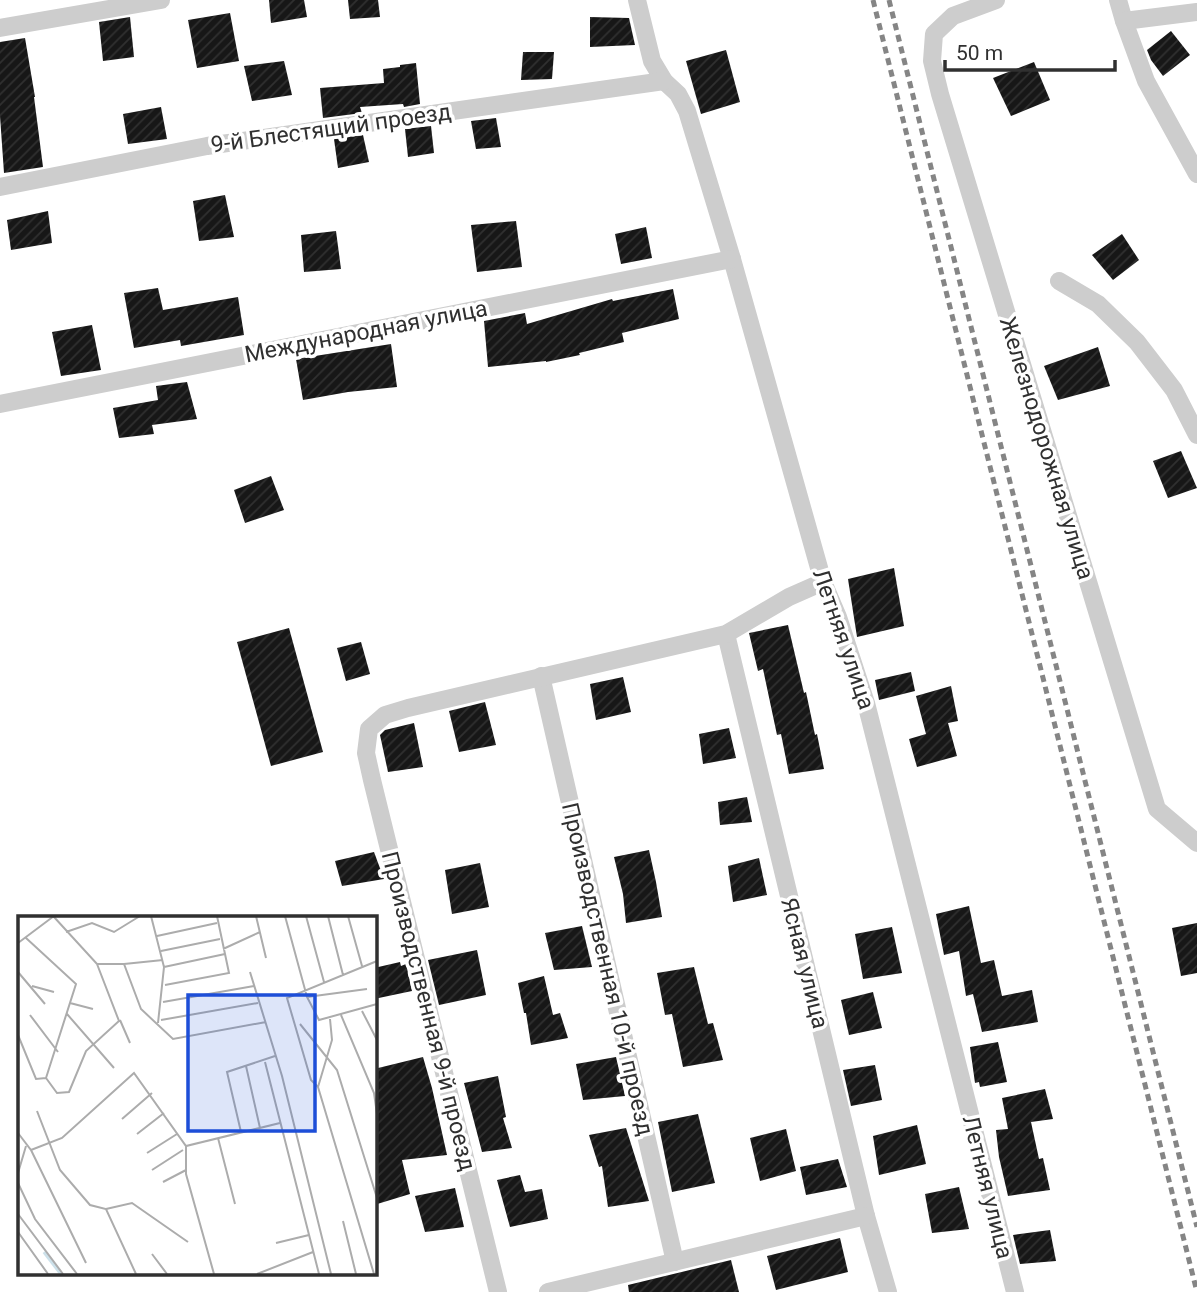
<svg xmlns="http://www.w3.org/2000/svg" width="1197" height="1292" font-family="Roboto,sans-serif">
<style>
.building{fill:url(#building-hatch)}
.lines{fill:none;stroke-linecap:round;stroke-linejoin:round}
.street{stroke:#cdcdcd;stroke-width:18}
.rail{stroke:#858585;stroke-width:5;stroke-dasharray:7 5;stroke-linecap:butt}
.labels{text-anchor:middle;stroke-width:7;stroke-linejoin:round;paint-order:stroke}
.street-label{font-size:23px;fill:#303030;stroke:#fff}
.inset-river{fill:none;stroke:#cde1ea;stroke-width:3.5}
.inset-road{fill:none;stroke:#acacac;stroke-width:2}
.view{fill:#1d4ed8;fill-opacity:0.15;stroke:#1d4ed8;stroke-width:3.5}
.inset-edge{fill:none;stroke:#303030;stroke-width:3.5}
</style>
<defs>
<pattern id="building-hatch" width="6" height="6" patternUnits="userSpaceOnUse" patternTransform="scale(1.75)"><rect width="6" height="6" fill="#171717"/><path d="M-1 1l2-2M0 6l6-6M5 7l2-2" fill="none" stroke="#303030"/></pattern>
</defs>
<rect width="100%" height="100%" fill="#fff"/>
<g class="building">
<path d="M269,0h35l3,17 -36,6z"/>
<path d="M348,0h30l2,17 -30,2z"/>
<path d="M230,13l9,48 -42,7 -9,-48z"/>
<path d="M130,17l4,40 -31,4 -4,-39z"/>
<path d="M590,17l39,1 6,27 -45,2z"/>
<path d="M1171,31l19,24 -27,21 -12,-16 -4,-10z"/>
<path d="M25,38l10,59h-1l9,70 -39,6 -4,-57v-74z"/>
<path d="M726,50l14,52 -39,12 -15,-53z"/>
<path d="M523,52h31l-2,27 -31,1z"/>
<path d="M284,61l8,34 -40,6 -8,-35z"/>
<path d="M1034,62l16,38 -39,16 -18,-38z"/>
<path d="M416,63l4,41 -16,3 -1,-3 -43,3 2,6 -39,5 -3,-30 64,-5 -1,-14 17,-2v-2z"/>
<path d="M161,107l6,32 -39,5 -5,-30z"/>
<path d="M496,118l5,29 -25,2 -5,-28z"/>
<path d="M431,126l3,27 -26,4 -3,-28z"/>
<path d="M363,135l6,27 -31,6 -4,-29z"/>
<path d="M225,195l9,42 -35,4 -6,-40z"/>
<path d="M48,211l4,32 -41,7 -4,-30z"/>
<path d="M516,221l6,46 -45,5 -6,-47z"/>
<path d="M646,227l6,31 -31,6 -6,-30z"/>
<path d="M336,231l5,38 -37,3 -3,-37z"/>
<path d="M1122,234l17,26 -26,20 -21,-25z"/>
<path d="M158,288l5,22 75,-13 6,38 -63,11 -1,-6 -46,8 -10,-55z"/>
<path d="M673,289l6,30 -57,14 2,9 -45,11 1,2 -34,7v-1l-58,6 -4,-46 41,-8 2,11 85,-25 1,2z"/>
<path d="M92,325l9,45 -40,6 -9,-44z"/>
<path d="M391,344l6,43 -49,5 -45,8 -7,-41z"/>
<path d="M1098,347l12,39 -52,14 -14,-34z"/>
<path d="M187,382l10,37 -45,6 2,9 -35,4 -6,-30 45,-8 -2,-14z"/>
<path d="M1181,451l16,37 -29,10 -15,-37z"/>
<path d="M271,476l13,34 -39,13 -11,-33z"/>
<path d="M894,568l10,58 -47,11 -9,-58z"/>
<path d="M788,625l16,68 2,-1 9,43 2,-1 7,35 -35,5 -8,-40 -4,1 -14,-66 -5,2 -9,-38z"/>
<path d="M289,628l34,124 -52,14 -34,-124z"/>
<path d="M361,642l9,32 -24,7 -9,-33z"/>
<path d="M911,672l4,19 -36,9 -4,-20z"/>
<path d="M623,677l8,35 -35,8 -6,-36z"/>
<path d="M951,686l7,35 -10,2 9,33 -40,11 -8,-28 17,-5 -10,-38z"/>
<path d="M485,702l11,43 -37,7 -10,-41z"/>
<path d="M414,723l9,44 -35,5 -8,-37 5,-5z"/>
<path d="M729,728l7,30 -33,6 -4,-30z"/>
<path d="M747,797l5,25 -32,3 -2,-23z"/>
<path d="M649,850l7,32 6,35 -36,6 -3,-29 -9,-37z"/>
<path d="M374,852l10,27 -42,7 -7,-25z"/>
<path d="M759,858l8,37 -34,7 -5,-36z"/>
<path d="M480,863l9,44 -37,7 -7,-44z"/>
<path d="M969,906l12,57 13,-3 8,36 30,-6 6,32 -56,10 -9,-38 -7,2 -7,-45 -15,4 -8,-41z"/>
<path d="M1197,923v50l-16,3 -9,-48z"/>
<path d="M582,926l10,41 -38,3 -9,-37z"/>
<path d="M892,927l10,46 -39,6 -8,-45z"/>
<path d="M477,950l9,45 -47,10 -11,-45z"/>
<path d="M400,962l1,4 5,-2 6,27 -38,8v-31z"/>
<path d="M694,967l14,57 5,-1 10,37 -40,7 -11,-53 -7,1 -8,-42z"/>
<path d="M544,976l9,39 7,-2 8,25 -37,7 -5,-32h-2l-6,-30z"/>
<path d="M873,992l9,36 -33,7 -8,-35z"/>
<path d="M998,1042l9,40 -27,5 -1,-5 -4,1 -5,-36z"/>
<path d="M423,1057l9,31 15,67 -45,5 8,34 -36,11v-136z"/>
<path d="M616,1057l9,39 -42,4 -7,-36z"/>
<path d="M875,1065l7,35 -31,6 -8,-36z"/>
<path d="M498,1076l8,41 -3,1 9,30 -30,4 -18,-69z"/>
<path d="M1045,1089l8,30 -22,3 8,37 4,-1 7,32 -42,6 -9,-39 -3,-27 12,-1 -6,-31z"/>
<path d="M698,1114l17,69 -43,9 -14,-70z"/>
<path d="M917,1125l9,39 -47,11 -6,-39z"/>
<path d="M626,1128l23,73 -41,6 -6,-41 -3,1 -10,-32z"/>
<path d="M786,1129l10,42 -36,10 -10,-43z"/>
<path d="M838,1159l9,28 -41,8 -6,-28z"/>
<path d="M520,1175l5,17 17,-3 6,30 -38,8 -13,-47z"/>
<path d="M959,1187l10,42 -37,4 -7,-39z"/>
<path d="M455,1188l9,39 -39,5 -10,-36z"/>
<path d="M1050,1230l6,31 -36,3 -7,-29z"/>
<path d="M840,1238l8,34 -72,18 -9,-34z"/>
<path d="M731,1260l8,32h-110l-1,-7z"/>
</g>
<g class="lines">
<g class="street">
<path d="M637,0l15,61 12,20 14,13 9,17 45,148 91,323 15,35 28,86 149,589"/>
<path d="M996,0l-43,16 -19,18 -2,27 8,33 217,715 40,34"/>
<path d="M1118,0l6,21 22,60 51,93"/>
<path d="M1124,21l73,-9"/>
<path d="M0,28l161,-28"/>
<path d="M0,187l207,-41 457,-65"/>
<path d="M1059,281l39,23 39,38 37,48 23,45"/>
<path d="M0,404l732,-145"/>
<path d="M726,634l140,582 22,76"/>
<path d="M541,676l134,586"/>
<path d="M498,1292l-126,-512 -6,-27 3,-24 16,-14 23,-7 318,-74 63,-37 34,-15"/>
<path d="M548,1292l318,-76"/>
</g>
<g class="rail">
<path d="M873,0l324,1292"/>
<path d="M889,0l308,1227"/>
</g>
</g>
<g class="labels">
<g class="street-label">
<text transform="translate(331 128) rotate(-8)" y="8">9-й Блестящий проезд</text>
<text transform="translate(366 331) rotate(-11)" y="8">Международная улица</text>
<text transform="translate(1047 448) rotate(73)" y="8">Железнодорожная улица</text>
<text transform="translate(844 639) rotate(71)" y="8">Летняя улица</text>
<text transform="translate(805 963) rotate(76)" y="8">Ясная улица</text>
<text transform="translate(608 969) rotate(77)" y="8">Производственная 10-й проезд</text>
<text transform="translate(429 1011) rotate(76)" y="8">Производственная 9-й проезд</text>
<text transform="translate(988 1187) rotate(76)" y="8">Летняя улица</text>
</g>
</g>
<g transform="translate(18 916)">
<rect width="359" height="359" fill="#fff"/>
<path class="inset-river" d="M26,336l17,22"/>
<path class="inset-road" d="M133,0l13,51 -6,56M238,0l10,42M267,0l22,81 12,23 58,-16M288,0l18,66M310,0l15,59M330,0l14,50M36,1l43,47h27l17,45 32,30 93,-17M48,16l26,-9 22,9 26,-16M139,20l60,-13M8,22l50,46 -30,94M0,27l36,-27M205,33l37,-17M143,35l59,-12M106,48l39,-4M146,51l61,-13M0,56l27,32M232,56l32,104 49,198M147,69l64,-12 -12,-57M14,70l22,6M289,81l60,-8M145,86l91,-16M52,87l23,6M344,95l15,29M49,98l47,54M12,99l28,37M323,99l33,78 3,21M102,104l10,23M143,104l97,-17M282,108l37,46 40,128M0,119l18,44 10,-1M247,146l54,212M228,150l14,62M28,162l11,15 12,-1 17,-41 33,-30 -22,-57M300,171l56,187M300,171l-7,-7 -24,-82 90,-37M300,171l14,-47 -2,-21M19,195l23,59 30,35 16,4 30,65M104,203l30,-26M223,216l-14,-60 48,-16M0,217l13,17 31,-12 72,-65 52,73 94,-23M119,218l27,-21M200,222l17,66M168,230v28l28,100M13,234l55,113M129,237l30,-19M134,254l31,-20M0,257l8,-27M145,266l23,-12M0,267l17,36 42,55M88,293l26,-6 56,39M0,298l45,60M325,305l13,53M0,316l30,42M258,327l33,-8M134,338l15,20M239,358l56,-22"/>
<path class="view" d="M170,79h127v136h-127z"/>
<rect width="359" height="359" class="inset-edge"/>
</g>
<path d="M945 60v10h170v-10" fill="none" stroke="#303030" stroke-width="3.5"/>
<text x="956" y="60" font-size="21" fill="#303030" stroke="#ffffff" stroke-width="5" paint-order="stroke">50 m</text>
</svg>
